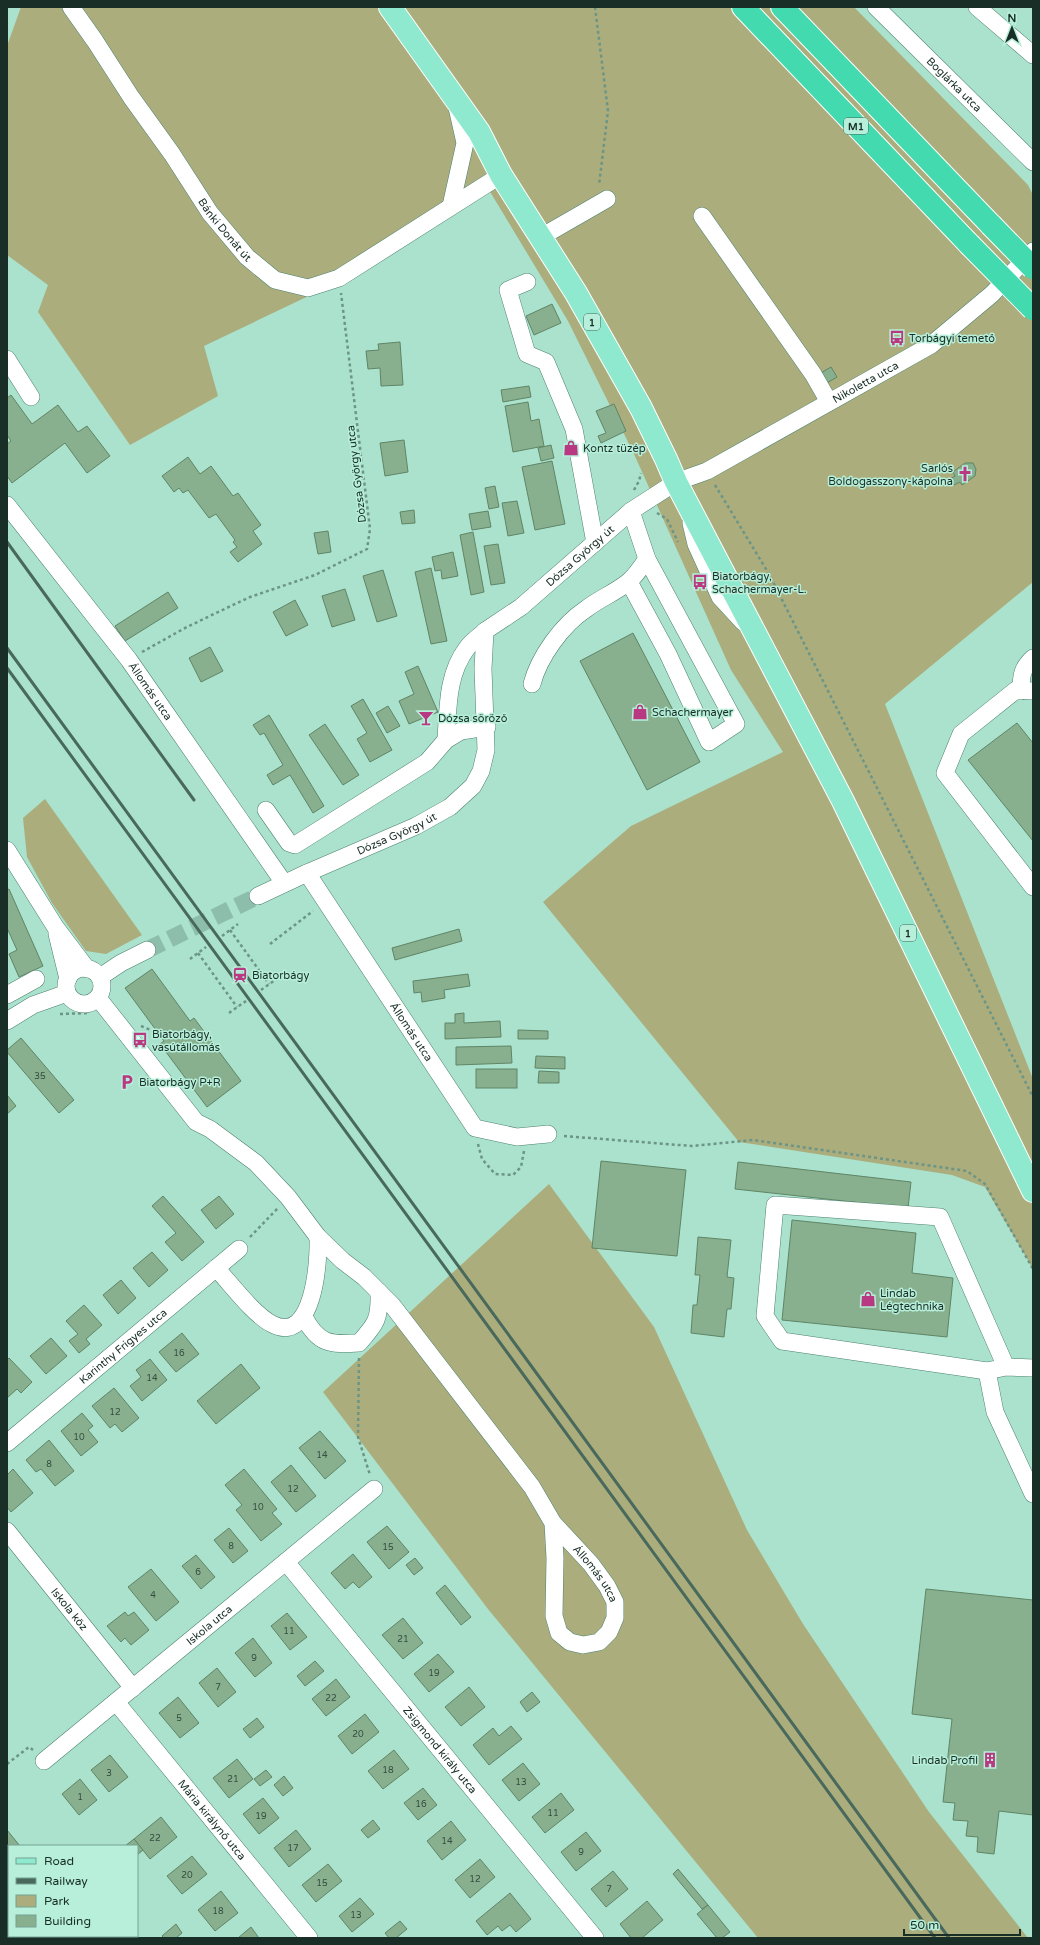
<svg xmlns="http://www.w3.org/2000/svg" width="1040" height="1945" font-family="'Varela Round',sans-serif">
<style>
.green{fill:#abad7c}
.building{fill:#88af8e;stroke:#5f8566}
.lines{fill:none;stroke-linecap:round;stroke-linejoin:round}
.minor-tunnel{stroke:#8dbeac;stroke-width:17;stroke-dasharray:17 8;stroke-linecap:butt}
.minor-casing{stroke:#4d826f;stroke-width:18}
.major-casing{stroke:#fff;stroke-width:24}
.highway-casing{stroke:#fff;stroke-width:24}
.path{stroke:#6c9586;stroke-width:2.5;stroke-dasharray:3 3;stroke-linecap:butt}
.minor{stroke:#fff;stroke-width:17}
.major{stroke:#8ee9ce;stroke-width:22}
.highway{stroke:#42daae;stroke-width:22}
.rail{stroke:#48695c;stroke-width:3}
.highway-bridge-casing{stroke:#fff;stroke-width:24;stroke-linecap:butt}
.highway-bridge{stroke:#42daae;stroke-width:22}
.labels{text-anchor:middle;stroke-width:3;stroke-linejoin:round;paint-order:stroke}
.number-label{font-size:9px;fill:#344e40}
.shield{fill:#b7efda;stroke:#48685c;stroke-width:1}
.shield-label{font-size:10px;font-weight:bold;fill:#182e26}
.street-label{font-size:11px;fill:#182e26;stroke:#b7efda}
.poi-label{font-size:11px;fill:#182e26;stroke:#b7efda;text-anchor:start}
</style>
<rect width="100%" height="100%" fill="#aae2cd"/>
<g class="green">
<path d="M21,7h833l174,178 5,10v387l-148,122 148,375v190l-48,-82 -33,-12 -213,-33 -196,-240 88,-76 152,-74 -52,-82 -97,-216 -66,-133 -82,-136 -169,107 -113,54 14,50 -88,49 -92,-133 10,-27 -41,-30v-209z"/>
<path d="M45,799l97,136 -36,19 -20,-3 -34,-48 -25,-46 -4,-39z"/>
<path d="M549,1184l105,143 93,203 56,94 126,188 99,126h-270l-270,-329 -165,-217z"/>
</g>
<g class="building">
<path d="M552,304l9,19 -27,12 -8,-19z"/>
<path d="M400,342l3,43 -22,1 -1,-18 -12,1 -2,-18 13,-1 -1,-6z"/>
<path d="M831,367l6,10 -10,6 -6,-10z"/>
<path d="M529,386l2,11 -28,5 -2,-12z"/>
<path d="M11,395l21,29 26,-19 20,27 9,-6 23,30 -23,17 -22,-30 -53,40 -5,-7v-32l4,-3 -4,-6v-37z"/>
<path d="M528,402l3,19 8,-2 5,27 -31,6 -8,-46z"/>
<path d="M614,404l12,27 -25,12 -3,-7 8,-3 -10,-22z"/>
<path d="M404,440l4,32 -23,4 -5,-33z"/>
<path d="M551,445l3,13 -13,3 -3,-13z"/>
<path d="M188,457l12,17 11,-8 22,30 5,-3 23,32 -8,6 9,13 -24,18 -8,-10 7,-5 -4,-5 2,-2 -19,-26 -7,4 -21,-28 -5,3 -4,-5 -5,4 -12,-16z"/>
<path d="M552,461l13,63 -30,6 -13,-63z"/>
<path d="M965,463h8l3,6 -1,7 -13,9 -2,-3 -6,3 -4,-6 5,-3 -2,-4z"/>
<path d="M495,486l4,21 -10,2 -4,-21z"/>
<path d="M517,501l7,32 -16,3 -6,-33z"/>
<path d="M414,510l1,13 -13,1 -2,-12z"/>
<path d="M488,511l3,16 -19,3 -3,-16z"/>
<path d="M328,531l3,21 -13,2 -4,-21z"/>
<path d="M473,532l11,60 -13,3 -11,-60z"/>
<path d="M498,544l7,39 -14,2 -7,-39z"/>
<path d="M453,552l5,24 -16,3 -1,-9 -6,1 -3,-14z"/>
<path d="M431,568l16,73 -16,3 -16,-72z"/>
<path d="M383,570l14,46 -20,6 -14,-46z"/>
<path d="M345,589l10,31 -23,7 -10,-31z"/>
<path d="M168,592l10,16 -53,33 -10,-15z"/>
<path d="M295,600l13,25 -22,11 -13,-24z"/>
<path d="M633,633l67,129 -53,28 -67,-129z"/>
<path d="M210,647l13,24 -22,11 -12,-24z"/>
<path d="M418,666l20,46 -29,12 -10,-23 15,-7 -9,-22z"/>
<path d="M363,699l29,51 -22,12 -13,-23 10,-6 -16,-27z"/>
<path d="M388,706l12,20 -13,7 -11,-20z"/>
<path d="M269,715l55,91 -11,7 -23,-38 -17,10 -6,-10 16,-10 -19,-32 -4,2 -7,-10z"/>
<path d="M1017,723l16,20v98l-65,-81z"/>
<path d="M325,724l34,51 -16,10 -34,-50z"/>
<path d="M9,889l34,77 -24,11 -10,-23 8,-4 -10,-22v-38z"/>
<path d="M459,929l3,12 -67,19 -3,-12z"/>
<path d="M152,969l38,52 4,-3 47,63 -34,26 -47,-63 4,-3 -39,-53z"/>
<path d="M468,974l2,12 -26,4 1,8 -23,4 -1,-10 -7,1 -1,-12z"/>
<path d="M464,1013v10l36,-2 1,16 -56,2v-16h10v-9z"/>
<path d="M518,1030l30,1v8h-30z"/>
<path d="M21,1038l53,62 -15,13 -52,-61v-2z"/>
<path d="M511,1046l1,17 -56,2v-18z"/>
<path d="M536,1056l29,1v12l-30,-1z"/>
<rect x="476" y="1069" width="41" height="19"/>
<path d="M539,1071l20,1v11h-21z"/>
<path d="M7,1095l9,11 -9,8z"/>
<path d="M601,1161l85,9 -9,86 -85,-8z"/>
<path d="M738,1162l173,20 -3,26 -173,-19z"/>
<path d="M163,1196l41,46 -22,19 -17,-19 11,-9 -24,-27z"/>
<path d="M219,1196l15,18 -18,15 -15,-19z"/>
<path d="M792,1220l124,13 -4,40 41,5 -6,59 -165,-17z"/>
<path d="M698,1237l33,3 -4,37 7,1 -3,31h-4l-3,28 -33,-4 2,-28h4l3,-30h-5z"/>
<path d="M152,1252l16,18 -19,17 -16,-19z"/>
<path d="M121,1280l15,18 -18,16 -15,-19z"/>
<path d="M84,1305l18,20 -16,14 4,5 -11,9 -10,-12 9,-7 -12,-13z"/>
<path d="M182,1333l17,21 -23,18 -17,-20z"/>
<path d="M51,1338l16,18 -21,18 -16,-18z"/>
<path d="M9,1358l23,24 -11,11 -4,-4 -10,9v-38z"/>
<path d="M150,1359l17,21 -25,21 -12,-15 11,-9 -5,-7z"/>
<path d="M241,1364l19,24 -44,36 -19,-23z"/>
<path d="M114,1388l25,30 -17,14 -7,-8 -5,4 -18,-22z"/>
<path d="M82,1413l11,13 -5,4 10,12 -17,14 -20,-25z"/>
<path d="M320,1431l26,30 -21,18 -26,-31z"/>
<path d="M49,1440l25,31 -19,15 -14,-17 -5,3 -10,-12z"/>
<path d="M291,1465l25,31 -20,16 -25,-30z"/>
<path d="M13,1469l20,24 -22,19 -4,-5v-32z"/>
<path d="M244,1469l33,40 -5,4 10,11 -21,17 -25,-31 6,-5 -17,-20z"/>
<path d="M387,1526l22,26 -20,17 -22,-27z"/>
<path d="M229,1528l19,23 -15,12 -19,-23z"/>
<path d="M353,1554l19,23 -13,11 -6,-6 -8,7 -14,-16z"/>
<path d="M196,1555l19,22 -14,12 -19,-23z"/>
<path d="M415,1558l8,10 -9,7 -8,-10z"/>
<path d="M151,1569l28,33 -23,19 -28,-34z"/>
<path d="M445,1585l26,32 -10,8 -25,-32z"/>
<path d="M926,1589l107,11v215l-34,-4 -5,43 -17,-2 1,-15 -12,-1 2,-15 -15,-1 2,-17 -12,-1 9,-83 -40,-5z"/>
<path d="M125,1612l3,4 6,-4 15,18 -18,15 -6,-7 -4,4 -14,-16z"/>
<path d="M287,1613l20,24 -17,13 -19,-24z"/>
<path d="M403,1618l20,25 -20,16 -21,-24z"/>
<path d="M253,1638l19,25 -17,14 -20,-24z"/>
<path d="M438,1654l16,18 -25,20 -15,-18z"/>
<path d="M315,1661l9,10 -19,15 -8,-10z"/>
<path d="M217,1668l19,24 -18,15 -19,-24z"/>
<path d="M336,1679l14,18 -24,19 -14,-17z"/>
<path d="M469,1687l16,20 -24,19 -16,-19z"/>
<path d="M532,1692l8,10 -13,10 -7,-10z"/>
<path d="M178,1697l21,26 -19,15 -21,-25z"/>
<path d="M365,1714l14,18 -27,22 -14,-18z"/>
<path d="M257,1718l7,9 -14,11 -7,-9z"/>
<path d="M511,1726l11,13 -33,26 -16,-20 20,-17 6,8z"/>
<path d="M394,1750l15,19 -26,20 -15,-18z"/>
<path d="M110,1755l18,22 -19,15 -18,-22z"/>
<path d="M237,1759l16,20 -24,19 -16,-20z"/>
<path d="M523,1763l17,21 -21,17 -17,-21z"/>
<path d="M266,1770l6,7 -12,9 -6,-7z"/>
<path d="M284,1776l9,12 -10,8 -9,-11z"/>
<path d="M80,1779l17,21 -18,15 -17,-21z"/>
<path d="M423,1788l14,17 -19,15 -14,-17z"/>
<path d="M561,1793l13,17 -29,23 -13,-16z"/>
<path d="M263,1798l16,20 -20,16 -16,-20z"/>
<path d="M161,1817l16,20 -27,22 -16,-20z"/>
<path d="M373,1820l7,9 -12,9 -7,-8z"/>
<path d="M451,1821l15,19 -24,20 -15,-19z"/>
<path d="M7,1830l13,16h-11v12l-2,2z"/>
<path d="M296,1830l15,19 -22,18 -15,-19z"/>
<path d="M586,1832l15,19 -25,20 -15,-19z"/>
<path d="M134,1839l9,11 -6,5v-9h-12z"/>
<path d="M192,1856l15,18 -25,20 -15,-18z"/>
<path d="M480,1859l15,18 -25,21 -15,-18z"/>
<path d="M328,1864l14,17 -26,21 -14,-17z"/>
<path d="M678,1869l30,36 -6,4 -29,-35z"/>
<path d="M613,1871l15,18 -22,18 -15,-18z"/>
<path d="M221,1891l17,22 -23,18 -17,-21z"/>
<path d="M510,1893l21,26 -15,13 -6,-7 -8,6 -4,-5 -11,9 -11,-14z"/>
<path d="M360,1898l14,16 -22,18 -13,-16z"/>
<path d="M647,1901l16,19 -21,18h-11l-11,-14z"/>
<path d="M708,1905l22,27 -8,6h-5l-20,-24z"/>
<path d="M400,1921l7,8 -11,9h-7l-4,-5z"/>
<path d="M176,1924l6,9 -6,5h-12l-2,-2z"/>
<path d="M251,1927l8,11h-21z"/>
</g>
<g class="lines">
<path class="minor-tunnel" d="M147,950l111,-54"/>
<defs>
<g id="minor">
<path id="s1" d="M71,7l24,34 36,56 41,57 38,59 37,44 28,23 33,8 31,-10 162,-103"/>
<path id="s2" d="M876,7l157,155"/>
<path d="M977,7l56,48"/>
<path d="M451,206l14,-63 -9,-40"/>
<path d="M702,216l111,158 16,28"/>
<path d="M541,237l66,-38"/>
<path d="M527,282l-19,8 19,64 19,8 28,67 21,114"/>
<path d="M7,359l24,38"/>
<path id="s3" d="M7,505l122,155 155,223"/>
<path d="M691,523l5,21 24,53 23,25"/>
<path d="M629,582l39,72 41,88 27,-18 -89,-165 -16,-48"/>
<path d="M532,684c7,-27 30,-59 54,-75 13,-10 28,-16 41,-26 8,-6 14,-16 20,-24"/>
<path d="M1021,691c0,-15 1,-23 12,-33"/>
<path d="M1033,691l-17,-1 -55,44 -16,39 88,114"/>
<path d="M446,740c2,-32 1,-66 21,-92 5,-7 13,-12 18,-17"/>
<path d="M266,810l23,33 6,2 132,-83 19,-22 15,-9 26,-4"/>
<path d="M7,850l49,78 31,41"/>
<path id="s4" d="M307,873l168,255 42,9 31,-3"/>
<path id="s5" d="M258,896l49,-23 109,-47 34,-19 23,-21 8,-15 5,-21 -3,-81 2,-38 36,-24 110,-96 45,-29 31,-11 224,-126 61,-51 41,-43"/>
<path d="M57,934l11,45"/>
<circle cx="84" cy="986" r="18"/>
<path d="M100,977l21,-14 26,-13"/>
<path d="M7,995l29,-16"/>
<path id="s6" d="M98,998l98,124 14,7 46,34 32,34 30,40 25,24 21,16 28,28 140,182 21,36 38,41 16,22 8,16v16l-6,14 -10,10 -16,3 -13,-3 -11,-9 -5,-17 1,-58 -2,-35"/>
<path d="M7,1021l26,-16 34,-12"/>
<path d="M216,1268c15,16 38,47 56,56 42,22 47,-64 46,-87"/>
<path d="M304,1317c14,27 26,28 55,26 17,-19 21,-24 20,-51"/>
<path d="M1006,1367l-66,-150 -165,-12 -10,111 17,25 205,30 19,-4 27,1"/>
<path d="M987,1371l8,41 38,82"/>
<path id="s7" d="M7,1443l232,-194"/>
<path id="s8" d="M7,1531l126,157"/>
<path id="s9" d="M286,1562l309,376"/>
<path id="s10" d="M116,1702l193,236"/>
<path id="s11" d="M44,1761l330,-272"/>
<path d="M7,1928l2,3"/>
</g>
<path id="major" d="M390,7l89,125 22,43 75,118 65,115 25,51 10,23 167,319 190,390"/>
<g id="highway">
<path d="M743,7l226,237"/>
<path d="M782,7l209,218"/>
</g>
</defs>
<use href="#minor" class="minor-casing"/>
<use href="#major" class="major-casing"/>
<use href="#highway" class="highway-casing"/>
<g class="path">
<path d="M595,7l13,104 -9,74"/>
<path d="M715,485l54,89 264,523"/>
<path d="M634,490l5,-9 2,-8"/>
<path d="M657,513l10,6 11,23"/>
<path d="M142,652l43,-24 31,-15 34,-16 65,-22 52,-26 3,-20 -29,-236"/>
<path d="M230,930l39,54"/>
<path d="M222,936l16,-12"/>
<path d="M270,944l43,-33"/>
<path d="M198,953l39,54"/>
<path d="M190,959l16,-12"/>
<path d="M261,990l17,-12"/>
<path d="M229,1013l17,-12"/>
<path d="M60,1014l29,-1"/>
<path d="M141,1026l12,5 2,-1"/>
<path d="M564,1136l128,10 61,-6 214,31 18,13 48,85"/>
<path d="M478,1144l4,15 13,15 18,1 8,-8 3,-16"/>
<path d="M250,1237l28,-29"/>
<path d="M359,1358l-1,79 12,38"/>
<path d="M7,1764l22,-17 4,3"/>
</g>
<use href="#minor" class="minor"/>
<use href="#major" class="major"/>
<use href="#highway" class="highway"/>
<g class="rail">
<path d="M7,542l187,258"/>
<path d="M7,648l942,1290"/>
<path d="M7,668l928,1270"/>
</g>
<defs>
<g id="highway-bridge">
<path d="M991,225l42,43"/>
<path d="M969,244l64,65"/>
</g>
</defs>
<use href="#highway-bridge" class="highway-bridge-casing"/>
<use href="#highway-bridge" class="highway-bridge"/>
</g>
<defs>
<symbol id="bus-bare" viewBox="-9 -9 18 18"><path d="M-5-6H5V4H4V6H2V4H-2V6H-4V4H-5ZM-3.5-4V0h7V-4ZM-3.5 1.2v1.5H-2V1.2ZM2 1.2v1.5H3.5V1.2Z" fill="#b93882" stroke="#b7efda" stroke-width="2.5" paint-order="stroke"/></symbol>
<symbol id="shop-bare" viewBox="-9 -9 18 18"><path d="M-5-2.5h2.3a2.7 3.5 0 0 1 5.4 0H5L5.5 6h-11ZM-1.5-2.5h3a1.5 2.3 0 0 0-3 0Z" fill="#b93882" stroke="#b7efda" stroke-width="2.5" paint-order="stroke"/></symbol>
<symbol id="church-bare" viewBox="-9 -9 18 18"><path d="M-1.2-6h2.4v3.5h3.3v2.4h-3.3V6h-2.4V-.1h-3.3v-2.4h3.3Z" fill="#b93882" stroke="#b7efda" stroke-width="2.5" paint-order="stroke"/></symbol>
<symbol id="bar-bare" viewBox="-9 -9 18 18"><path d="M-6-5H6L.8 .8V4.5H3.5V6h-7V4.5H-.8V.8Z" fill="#b93882" stroke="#b7efda" stroke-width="2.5" paint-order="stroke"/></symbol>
<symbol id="station-bare" viewBox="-9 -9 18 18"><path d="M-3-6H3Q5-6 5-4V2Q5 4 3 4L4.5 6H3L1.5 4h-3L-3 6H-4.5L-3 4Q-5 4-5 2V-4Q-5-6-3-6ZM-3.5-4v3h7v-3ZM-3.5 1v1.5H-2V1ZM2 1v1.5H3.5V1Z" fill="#b93882" stroke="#b7efda" stroke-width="2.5" paint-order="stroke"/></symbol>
<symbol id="parking-bare" viewBox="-9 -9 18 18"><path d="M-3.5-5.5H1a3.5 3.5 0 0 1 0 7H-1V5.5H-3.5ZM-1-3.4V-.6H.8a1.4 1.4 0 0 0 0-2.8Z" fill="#b93882" stroke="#b7efda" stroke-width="2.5" paint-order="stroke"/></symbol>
<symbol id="building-bare" viewBox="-9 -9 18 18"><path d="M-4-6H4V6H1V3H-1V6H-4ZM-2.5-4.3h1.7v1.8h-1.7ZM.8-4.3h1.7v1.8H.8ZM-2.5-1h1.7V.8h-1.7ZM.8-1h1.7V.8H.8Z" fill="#b93882" stroke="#b7efda" stroke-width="2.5" paint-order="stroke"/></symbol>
</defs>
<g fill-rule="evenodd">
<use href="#bus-bare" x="886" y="327" width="22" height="22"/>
<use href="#shop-bare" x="560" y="437" width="22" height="22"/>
<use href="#church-bare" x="954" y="463" width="22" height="22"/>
<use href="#bus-bare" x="689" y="571" width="22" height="22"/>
<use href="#shop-bare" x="629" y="701" width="22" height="22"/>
<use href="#bar-bare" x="415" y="707" width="22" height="22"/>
<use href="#station-bare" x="229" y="964" width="22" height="22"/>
<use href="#bus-bare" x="129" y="1029" width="22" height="22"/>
<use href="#parking-bare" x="116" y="1071" width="22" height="22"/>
<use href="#shop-bare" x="857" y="1288" width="22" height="22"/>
<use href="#building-bare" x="979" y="1749" width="22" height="22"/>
</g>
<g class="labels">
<g class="number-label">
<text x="40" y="1079">35</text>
<text x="179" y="1356">16</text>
<text x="152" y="1381">14</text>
<text x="115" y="1415">12</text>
<text x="79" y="1440">10</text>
<text x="322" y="1458">14</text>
<text x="49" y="1467">8</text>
<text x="293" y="1492">12</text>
<text x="258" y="1510">10</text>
<text x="231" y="1549">8</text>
<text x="388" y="1550">15</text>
<text x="198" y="1575">6</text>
<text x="153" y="1598">4</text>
<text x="289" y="1634">11</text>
<text x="403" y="1642">21</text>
<text x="254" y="1661">9</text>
<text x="434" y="1676">19</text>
<text x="218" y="1690">7</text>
<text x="331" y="1701">22</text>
<text x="179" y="1721">5</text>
<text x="358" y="1737">20</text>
<text x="388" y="1773">18</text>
<text x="109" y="1776">3</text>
<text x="233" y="1782">21</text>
<text x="521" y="1785">13</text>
<text x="80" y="1800">1</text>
<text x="421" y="1807">16</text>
<text x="553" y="1816">11</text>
<text x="261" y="1819">19</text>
<text x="155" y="1841">22</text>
<text x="447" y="1844">14</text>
<text x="293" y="1851">17</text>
<text x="581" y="1855">9</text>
<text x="187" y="1878">20</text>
<text x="475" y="1882">12</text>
<text x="322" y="1886">15</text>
<text x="609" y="1892">7</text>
<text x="218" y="1914">18</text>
<text x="356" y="1918">13</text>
</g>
<g class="shield">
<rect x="844" y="118" width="24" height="16" rx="3"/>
<rect x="584" y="314" width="16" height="16" rx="3"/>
<rect x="900" y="925" width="16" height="16" rx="3"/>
</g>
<g class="shield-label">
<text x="856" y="130">M1</text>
<text x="592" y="326">1</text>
<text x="908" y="937">1</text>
</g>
<g class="street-label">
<text dy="4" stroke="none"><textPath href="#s2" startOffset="110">Boglárka utca</textPath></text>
<text dy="4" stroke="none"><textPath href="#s1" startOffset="271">Bánki Donát út</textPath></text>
<text dy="4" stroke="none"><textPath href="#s5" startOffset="858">Nikoletta utca</textPath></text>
<text transform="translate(356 474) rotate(-97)" y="4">Dózsa György utca</text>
<text dy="4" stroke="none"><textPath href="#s5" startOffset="522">Dózsa György út</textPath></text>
<text dy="4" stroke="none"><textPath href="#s3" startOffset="235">Állomás utca</textPath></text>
<text dy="4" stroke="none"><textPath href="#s5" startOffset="152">Dózsa György út</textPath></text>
<text dy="4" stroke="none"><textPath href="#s4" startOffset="190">Állomás utca</textPath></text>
<text dy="4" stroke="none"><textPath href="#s7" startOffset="151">Karinthy Frigyes utca</textPath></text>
<text dy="4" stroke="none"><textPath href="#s6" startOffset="766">Állomás utca</textPath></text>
<text dy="4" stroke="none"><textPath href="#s8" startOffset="100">Iskola köz</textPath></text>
<text dy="4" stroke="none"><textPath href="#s11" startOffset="214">Iskola utca</textPath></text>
<text dy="4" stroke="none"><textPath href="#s9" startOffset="243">Zsigmond király utca</textPath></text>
<text dy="4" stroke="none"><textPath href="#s10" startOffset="152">Mária királynő utca</textPath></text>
</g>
<g class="poi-label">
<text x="909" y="342">Torbágyi temető</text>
<text x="583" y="452">Kontz tüzép</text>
<text x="953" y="472" text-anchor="end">Sarlós<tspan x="953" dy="13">Boldogasszony-kápolna</tspan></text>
<text x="712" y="580">Biatorbágy,<tspan x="712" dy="13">Schachermayer-L.</tspan></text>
<text x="652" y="716">Schachermayer</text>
<text x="438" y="722">Dózsa söröző</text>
<text x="252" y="979">Biatorbágy</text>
<text x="152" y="1038">Biatorbágy,<tspan x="152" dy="13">vasútállomás</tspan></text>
<text x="139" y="1086">Biatorbágy P+R</text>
<text x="880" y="1297">Lindab<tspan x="880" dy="13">Légtechnika</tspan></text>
<text x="978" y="1764" text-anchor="end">Lindab Profil</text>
</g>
</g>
<rect width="1040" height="1945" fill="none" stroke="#182e26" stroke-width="16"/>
<rect x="8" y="1845" width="130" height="92" fill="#b7efda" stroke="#77a292"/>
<rect x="16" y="1858" width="20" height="6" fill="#8ee9ce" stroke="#77a292"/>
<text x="44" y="1865" font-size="12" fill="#182e26">Road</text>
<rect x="16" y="1878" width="20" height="6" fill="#48695c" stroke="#77a292"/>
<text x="44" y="1885" font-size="12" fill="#182e26">Railway</text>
<rect x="16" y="1895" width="20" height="12" fill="#abad7c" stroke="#77a292"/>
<text x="44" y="1905" font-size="12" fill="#182e26">Park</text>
<rect x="16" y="1915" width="20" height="12" fill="#88af8e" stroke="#77a292"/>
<text x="44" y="1925" font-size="12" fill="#182e26">Building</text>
<g transform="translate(1012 28)" stroke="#b7efda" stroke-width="3" paint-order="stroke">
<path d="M0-3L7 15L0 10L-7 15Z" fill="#182e26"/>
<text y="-6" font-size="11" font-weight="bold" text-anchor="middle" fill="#182e26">N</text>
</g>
<path d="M904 1929v6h116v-6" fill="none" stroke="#182e26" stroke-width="2"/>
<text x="910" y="1929" font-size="12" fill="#182e26" stroke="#b7efda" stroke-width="3" paint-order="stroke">50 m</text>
</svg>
